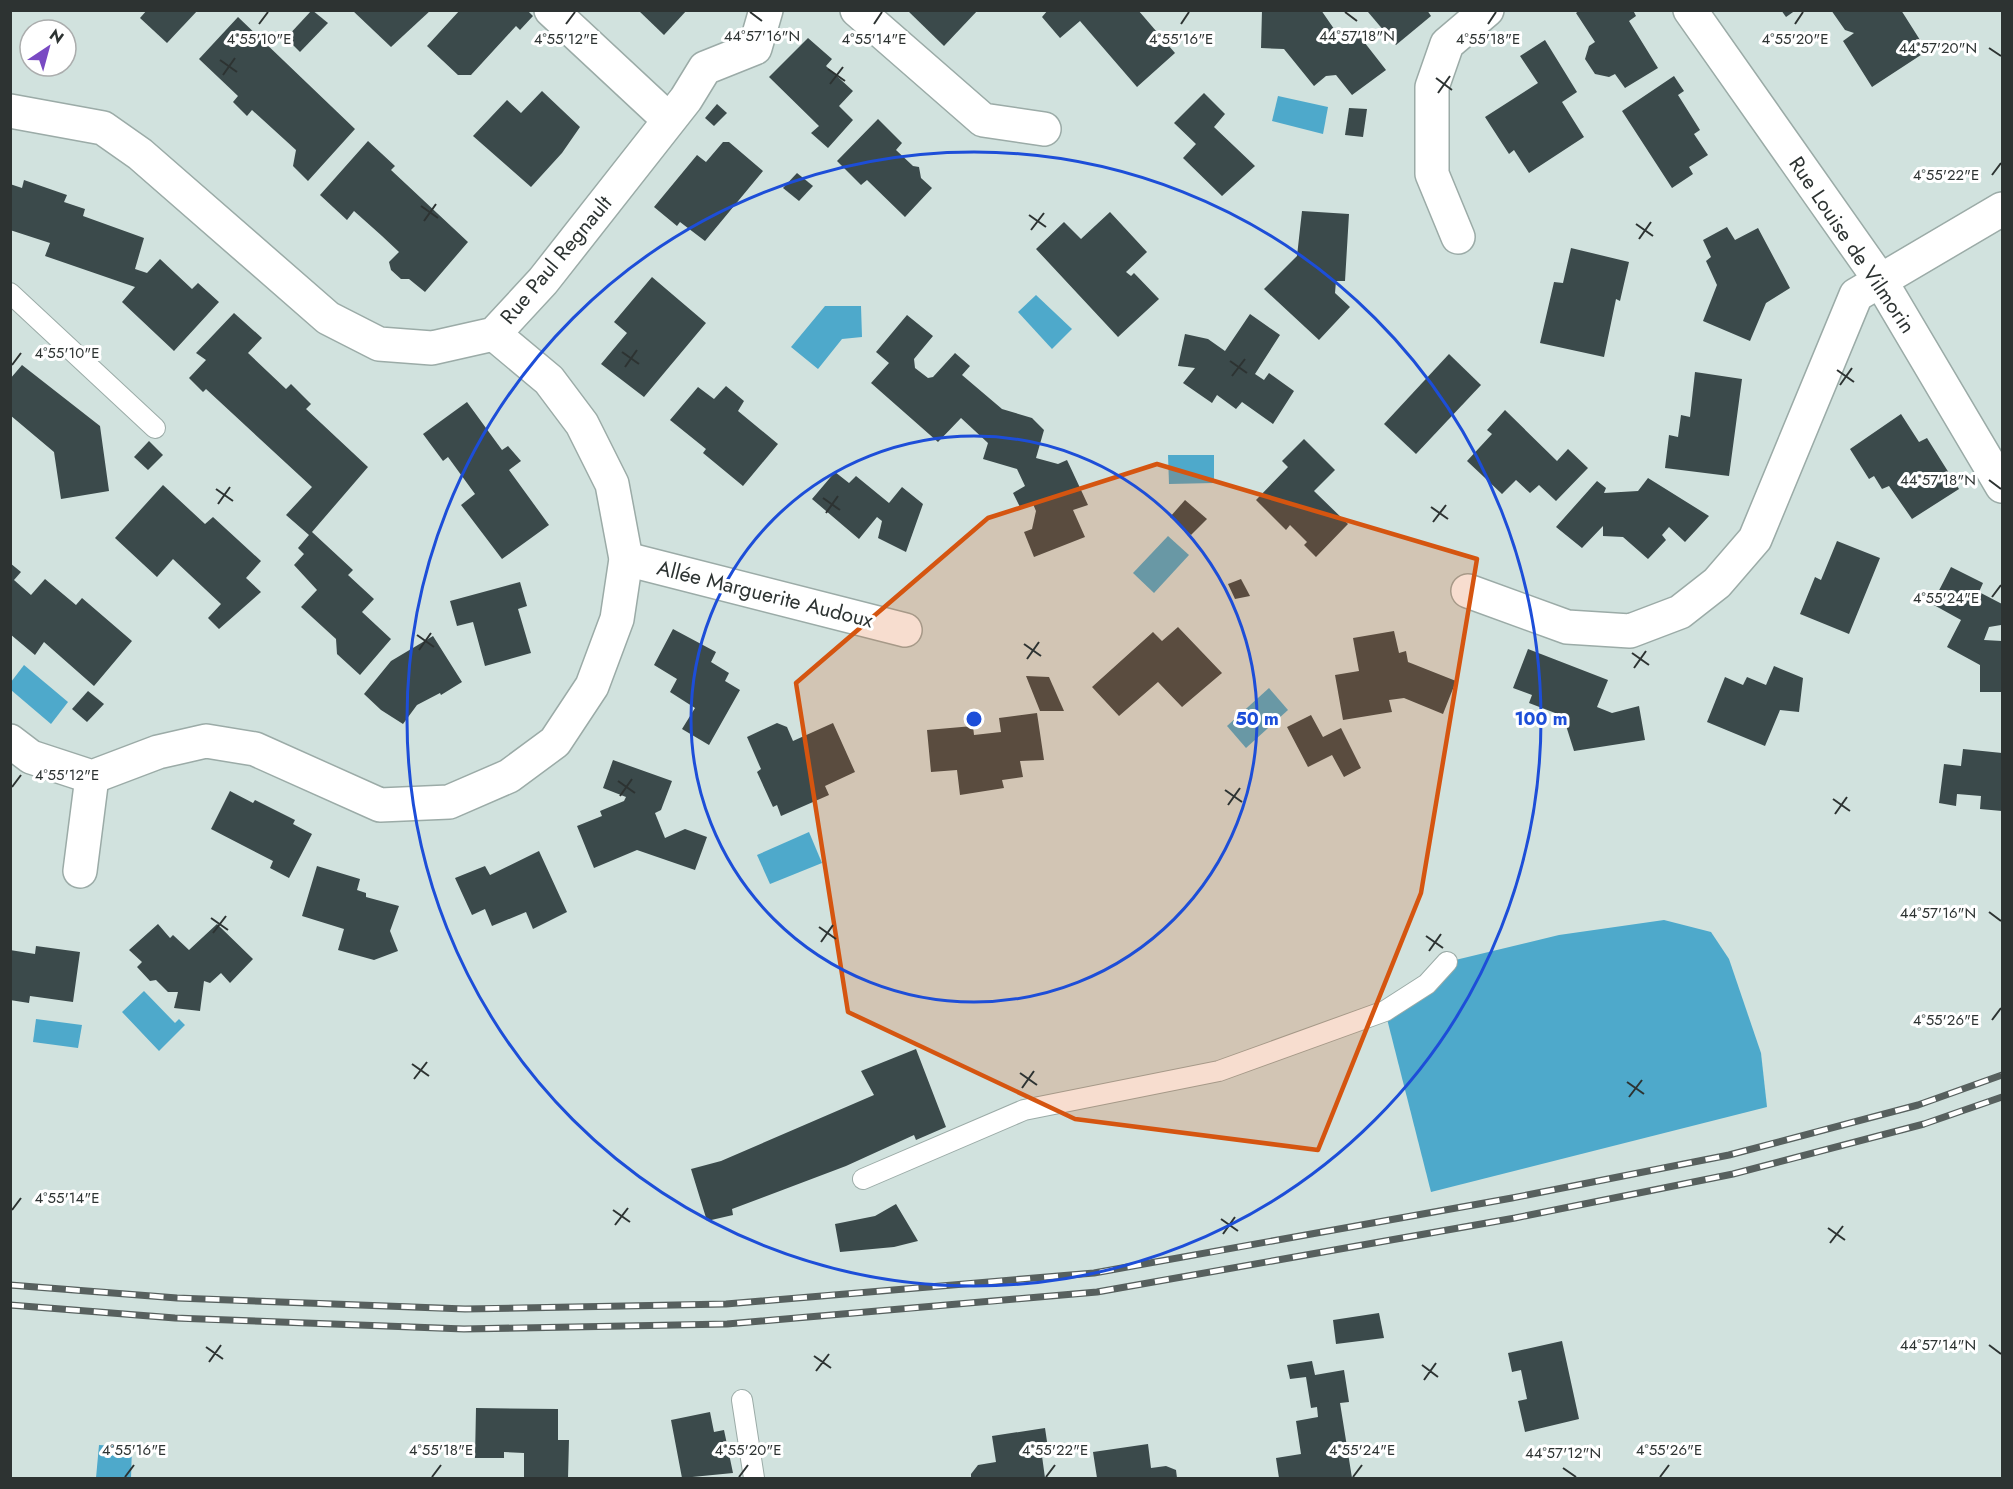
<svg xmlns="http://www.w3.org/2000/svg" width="2013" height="1489" font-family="Jost,sans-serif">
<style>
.water{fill:#4ea9cb}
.building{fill:#3b4a4b}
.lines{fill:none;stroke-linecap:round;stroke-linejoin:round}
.service-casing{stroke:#9baba7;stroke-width:22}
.minor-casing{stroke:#9baba7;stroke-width:36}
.service{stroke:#fff;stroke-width:20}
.minor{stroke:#fff;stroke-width:33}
.rail-casing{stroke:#57605e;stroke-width:7}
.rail{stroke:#fff;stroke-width:4.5;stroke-dasharray:14;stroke-linecap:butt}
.marked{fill:#d55510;fill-opacity:0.2;stroke:#d55510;stroke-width:4.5;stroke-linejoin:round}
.ticks{fill:none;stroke:#2d3332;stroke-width:2}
.ring{fill:none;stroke:#1d4ed8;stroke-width:3}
.labels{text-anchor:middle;stroke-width:6;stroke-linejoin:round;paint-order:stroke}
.street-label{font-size:21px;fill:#2d3332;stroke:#fff}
.ticks-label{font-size:15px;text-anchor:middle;fill:#2d3332;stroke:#fff;stroke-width:6;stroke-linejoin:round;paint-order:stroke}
.centre{fill:#1d4ed8;stroke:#fff;stroke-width:3}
.ring-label{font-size:18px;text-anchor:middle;font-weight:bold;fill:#1d4ed8;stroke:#fff;stroke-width:6;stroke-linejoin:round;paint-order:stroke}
</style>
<rect width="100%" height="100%" fill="#d1e2de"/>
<g class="water">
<path d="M1278,96l50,11 -5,27 -51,-13z"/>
<path d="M1036,295l36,34 -20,20 -34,-37z"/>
<path d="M825,306h36l1,31 -20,2 -24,30 -27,-22z"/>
<path d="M1168,455h46v28l-45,1z"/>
<path d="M1168,536l21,19 -35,38 -21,-20z"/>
<path d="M24,665l44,37 -17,22 -40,-34v-8z"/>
<path d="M1269,688l19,22 -42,38 -19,-22z"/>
<path d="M809,832l13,31 -52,21 -13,-29z"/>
<path d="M1664,920l47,12 18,27 32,94 6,54 -336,85 -46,-181 62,-49 112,-27z"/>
<path d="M144,991l31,32 4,-4 6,6 -26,26 -37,-39z"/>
<path d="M36,1019l46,6 -4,23 -45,-6z"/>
<path d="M99,1445l33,2 -1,31h-35z"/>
</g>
<g class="building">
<path d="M147,10h51l-31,33 -27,-25z"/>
<path d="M312,10l16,13 -28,29 -14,-14z"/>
<path d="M352,10h79l-40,37z"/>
<path d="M460,10h67l6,6 -13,14 -4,-4 -45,49h-13l-31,-29z"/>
<path d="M638,10h49l-23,25z"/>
<path d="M907,10h71l-34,36z"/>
<path d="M1048,10h90l37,43 -38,34 -57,-66 -20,17 -18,-21z"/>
<path d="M1262,10h59l20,29 13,-10 32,41 -34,25 -16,-20 -10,1 -12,10 -30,-37 -23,-1z"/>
<path d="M1370,10h57l4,6 -35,29 -28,-33z"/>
<path d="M1580,10h53l3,6 -7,5 29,47 -33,20 -10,-14 -6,3 -14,-3 -10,-15 4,-13 6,-4 -19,-29z"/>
<path d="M1781,10h15l-10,7z"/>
<path d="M1831,10h70l26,41 -55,36 -29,-46 11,-8 -9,-3z"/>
<path d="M238,17l117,112 -47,52 -15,-15 3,-16 -44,-40 -5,6 -14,-14 5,-6 -39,-37z"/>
<path d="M808,38l24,21 -6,7 27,25 -14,15 14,14 -25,28 -17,-15 8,-7 -50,-49z"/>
<path d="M1545,40l32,52 -15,10 22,35 -55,36 -15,-23 -5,4 -24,-37 53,-34 -18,-27z"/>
<path d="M1674,76l10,15 -6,4 22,35 -6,4 14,21 -19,12 4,7 -21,14 -50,-77z"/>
<path d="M542,91l38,36 -18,26 -31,34 -58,-51 34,-36 14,13z"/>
<path d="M1204,93l21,21 -11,13 41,39 -33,30 -39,-38 13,-14 -22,-21z"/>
<path d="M717,104l10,9 -13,13 -9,-8z"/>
<path d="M1349,108l18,1 -4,28 -18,-2z"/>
<path d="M878,119l24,24 -6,7 17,16 6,1 2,11 11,10 -27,29 -38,-37 -6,5 -24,-24z"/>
<path d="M368,141l27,25 -4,4 77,72 -43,50 -16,-13h-8l-10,-9 -2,-8 10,-10 -17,-16 -28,-25 -7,9 -27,-25z"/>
<path d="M723,142h6l34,29 -58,70 -25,-19 -3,4 -23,-19 43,-52 9,7z"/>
<path d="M797,173l16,13 -14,15 -16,-13z"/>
<path d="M24,180l43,15 -3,7 21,7 -2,7 61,22 -9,31 12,4 13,-14 32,30 6,-6 21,19 -45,49 -52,-49 13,-15 -90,-31 5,-13 -40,-13v-46l12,4z"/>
<path d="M1302,211l47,3 -4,67h-9l-1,12 15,14 -31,33 -55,-51 33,-33z"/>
<path d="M1110,212l37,40 -21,20 5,4 3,-3 25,26 -41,38 -82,-88 28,-27 17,17z"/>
<path d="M1727,227l8,13 23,-12 32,60 -24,15 -16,38 -47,-20 14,-36 -11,-24 5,-4 -8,-17z"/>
<path d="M1571,248l58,14 -9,39 -4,-2 -12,58 -64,-14 14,-61 9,1z"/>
<path d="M652,277l54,46 -62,74 -43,-33 26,-31 -13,-11z"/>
<path d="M234,313l28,25 -14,15 38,36 5,-5 20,20 -5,5 62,58 -56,65 41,38 -5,5 26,24 -12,13 29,27 -31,36 -23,-21 -1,-15 -35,-32 16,-17 -23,-25 10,-11 -6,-6 11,-13 -23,-20 26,-28 -106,-98 -3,3 -14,-14 17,-18 -10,-7z"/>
<path d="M1250,314l30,21 -25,39 9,6 5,-7 25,18 -21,33 -31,-22 -6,7 -19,-14 -5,8 -29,-20 12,-15 -17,-2 7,-32 23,5 17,12z"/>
<path d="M907,315l26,21 -19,23 1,9 13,10 5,-1 22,-24 15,13 -8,9 40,34 30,9 12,12 -8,28 22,6 9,-4 21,45 -15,5 12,27 -51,20 -10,-25 8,-3 4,-18 -3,-7 -12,5 -8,-16 12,-7 -8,-17 -34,-10 5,-16 -27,-25 -23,24 -67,-59 18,-20 -13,-11z"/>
<path d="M1449,354l32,31 -65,69 -32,-30z"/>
<path d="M22,365l78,61 9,65 -48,8 -7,-47 -44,-37v-36z"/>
<path d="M1695,372l47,7 -13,97 -64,-8 4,-33 9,2 3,-22 9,2z"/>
<path d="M726,386l18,15 -6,10 40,33 -35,42 -40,-33 3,-4 -36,-29 28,-33 16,12z"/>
<path d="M467,402l35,48 6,-4 13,15 -12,9 40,55 -47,34 -41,-54 14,-11 -27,-37 -5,4 -20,-27z"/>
<path d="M1505,410l52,51 11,-12 20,19 -32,33 -17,-16 -9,8 -14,-13 -14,14 -35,-33 25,-27 -5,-4z"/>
<path d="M1901,414l18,28 8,-4 32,51 -47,30 -23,-33 -7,3 -8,-13 -5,3 -19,-30z"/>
<path d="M1304,439l31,31 -21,21 34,33 -32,33 -12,-12 3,-3 -17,-17 -4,5 -30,-30 32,-33 -6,-6z"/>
<path d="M149,441l14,14 -15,15 -14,-13z"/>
<path d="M835,472l14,11 7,-7 33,27 13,-16 21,17 -17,48 -28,-14 4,-17 -5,-4 -18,22 -47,-40z"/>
<path d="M1648,478l61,38 -24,26 -16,-15 -7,8 4,5 -18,19 -25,-22 -20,-1v-10l-21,22 -26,-21 41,-46 9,7 -2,5 34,-2z"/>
<path d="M163,485l42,39 8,-7 48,44 -15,17 15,14 -42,37 -11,-11 13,-14 -48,-45 -16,18 -42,-39z"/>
<path d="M1185,500l22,19 -16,16 -21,-18z"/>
<path d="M1837,541l43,17 -31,76 -49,-20 15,-37 6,3z"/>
<path d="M10,563l11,9 -7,8 17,15 14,-16 31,26 6,-7 50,43 -38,45 -50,-44 -9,13 -25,-21z"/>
<path d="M1951,567l32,16 -4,9 23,12 -1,21 -12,2 -5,13 18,1v51h-22v-27l-33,-18 14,-27 -29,-16z"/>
<path d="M1241,579l9,17 -15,3 -7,-15z"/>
<path d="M520,582l7,24 -9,3 13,44 -46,13 -12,-44 -16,4 -7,-25z"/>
<path d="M1178,627l44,46 -40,34 -24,-25 -39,34 -27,-29 61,-55 9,9z"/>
<path d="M673,629l43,23 -5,10 18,11 -4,8 15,9 -31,55 -27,-16 13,-21 -25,-16 7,-13 -23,-14z"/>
<path d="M1394,631l5,22 7,-2 2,11 48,19 -13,33 -39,-16 -15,2 3,12 -49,8 -8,-45 24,-4 -6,-33z"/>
<path d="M433,636l29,46 -21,13 -1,-2 -23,12 -14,19 -22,-14 -17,-16 27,-33z"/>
<path d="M1528,649l80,31 -11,27 15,6 27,-7 6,34 -71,11 -11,-35 -34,-13 3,-8 -19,-7z"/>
<path d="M1774,666l29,12 -4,34 -19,-2 -15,36 -58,-24 18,-45 18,8 4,-8 19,8z"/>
<path d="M1026,676l23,1 15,34h-24z"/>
<path d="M88,691l16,13 -17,18 -15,-13z"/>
<path d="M1037,713l7,47 -24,1 3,16 -21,3 2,8 -44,7 -3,-25 -26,2 -4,-42 46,-4 1,9 27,-3 -2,-14z"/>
<path d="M1311,715l12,22 18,-9 20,40 -17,9 -12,-22 -24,12 -21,-40z"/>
<path d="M777,723l10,4 6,14 40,-18 22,49 -30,14 4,9 -48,21 -4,-11 -4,2 -16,-35 4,-3 -14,-32z"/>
<path d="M1963,749l39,4v58l-22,-2 1,-13 -24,-2 -1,12 -17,-3 5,-39 17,2z"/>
<path d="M613,760l59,21 -11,29 -6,3 10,25 20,-9 22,8 -12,33 -58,-20 -43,18 -17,-42 25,-10 -2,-5 24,-10 2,-4 -23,-9z"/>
<path d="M230,791l23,12 2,-3 40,20 -2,4 19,10 -23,44 -19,-10 3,-7 -62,-32z"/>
<path d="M539,851l28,61 -34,17 -7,-17 -34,14 -7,-17 -13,6 -17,-37 30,-12 5,9z"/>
<path d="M317,866l43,13 -3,11 9,3v4l33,9 -9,25 8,20 -24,9 -36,-10 6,-21 -42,-13z"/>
<path d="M158,924l12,14 3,-3 16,15 28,-26 36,35 -23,24 -9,-10 -11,10 -6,-2 -4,30 -26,-3 4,-16h-10l-12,-12 -6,1 -13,-14 5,-5 -13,-12z"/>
<path d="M36,946l44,6 -7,50 -43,-6 -1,7 -19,-3v-50l25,4z"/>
<path d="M916,1049l30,78 -30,13 -2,-5 -68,31 -114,43 1,6 -26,6 -16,-52 30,-8 153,-66 -13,-24z"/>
<path d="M896,1204l22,37 -24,6 -54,5 -5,-28 40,-8z"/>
<path d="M1379,1313l5,25 -48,6 -3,-24z"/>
<path d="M1562,1341l17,78 -54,13 -7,-31 9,-2 -6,-29 -9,2 -4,-19z"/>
<path d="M1312,1361l3,14 29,-5 5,32 -9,1 12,75h-73l-3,-20 25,-4 -5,-33 22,-4 -1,-10 -6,1 -5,-31 -16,2 -3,-14z"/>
<path d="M476,1408l82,1v31h11l-1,38h-44v-25l-20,-1v6h-29z"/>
<path d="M710,1412l4,20 10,-2 9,43 -51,5 -11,-58z"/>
<path d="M1045,1428l4,27 -7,1 3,22h-74v-4l7,-9 18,-3 -4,-26z"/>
<path d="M1148,1444l3,24 15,-2 10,4 1,8h-80l-4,-26z"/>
</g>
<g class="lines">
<defs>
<g id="service">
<path d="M10,293l145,135"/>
<path d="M863,1179l161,-69 195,-39 166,-60 42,-27 20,-22"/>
<path d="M742,1400l12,78"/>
</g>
<g id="minor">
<path d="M551,10l117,109"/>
<path d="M857,10l126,110 61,9"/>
<path d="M1690,10l190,270 122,206"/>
<path d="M10,111l93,17 37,26 188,164 51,26 53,4 62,-14 49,-53 143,-182 19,-31 50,-20 11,-38"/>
<path d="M1458,237l-26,-63v-87l15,-43 40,-34"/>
<path d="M626,559l279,71"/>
<path d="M1468,591l99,36 63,4 50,-19 37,-29 38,-44 101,-244 146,-86"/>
<path d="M10,741l21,16 61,20 66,-25 48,-11 49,8 125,56 69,-3 60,-26 46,-34 37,-56 25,-67 9,-60 -14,-75 -30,-60 -33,-44 -55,-46"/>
<path d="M80,871l12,-94"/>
</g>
</defs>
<use href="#service" class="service-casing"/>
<use href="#minor" class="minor-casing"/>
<use href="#service" class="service"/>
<use href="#minor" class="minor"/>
<defs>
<g id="rail">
<path d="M10,1285l167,13 288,11 261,-5 368,-31 418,-75 217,-43 189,-50 84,-30"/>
<path d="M10,1305l165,13 289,11 263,-5 370,-32 418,-74 218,-44 191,-50 78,-27"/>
</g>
</defs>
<use href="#rail" class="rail-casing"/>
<use href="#rail" class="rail"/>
</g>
<path class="marked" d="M1157,464l320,95 -56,334 -103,257 -243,-31 -227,-107 -52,-329 192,-165z"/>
<path class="ticks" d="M750,12l12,9M1345,12l12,9M259,24l9,-12M566,24l9,-12M874,24l8,-12M1181,24l8,-12M1488,24l8,-12M1795,24l8,-12M1989,48l12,8M220,60l17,12M828,69l17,12M223,75l12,-17M1436,78l16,12M830,84l13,-17M1438,93l12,-17M1992,175l9,-12M421,206l17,12M1029,215l17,12M424,221l12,-17M1636,224l17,12M1031,230l13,-17M1639,239l12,-17M622,352l17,12M1230,361l17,12M12,365l9,-12M625,367l12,-17M1837,370l17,12M1232,376l13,-17M1840,385l12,-17M1989,480l12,9M216,489l17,12M823,498l17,12M218,504l12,-17M1431,507l17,12M826,513l12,-17M1433,522l13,-17M1992,597l9,-12M417,635l17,12M1024,644l17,12M419,650l12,-17M1632,653l17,12M1027,659l12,-17M1634,668l12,-17M618,781l17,12M12,787l9,-12M1225,790l17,12M620,796l12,-17M1833,799l17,12M1228,805l12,-17M1835,814l12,-17M1989,912l12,9M211,918l17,12M819,927l17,12M213,933l13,-17M1426,936l17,12M821,942l12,-17M1429,951l12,-17M1992,1020l9,-12M412,1064l17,12M1020,1073l17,12M414,1079l13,-17M1627,1082l17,12M1022,1088l12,-17M1629,1097l13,-17M12,1210l9,-12M613,1210l17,12M1221,1219l17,12M615,1225l13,-17M1828,1228l17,12M1223,1234l12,-17M1830,1243l13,-17M1989,1345l12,9M206,1347l17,12M814,1356l17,12M209,1362l12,-17M1422,1365l16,12M816,1371l13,-17M1424,1380l12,-17M1563,1468l13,9M125,1477l9,-12M432,1477l9,-12M739,1477l9,-12M1046,1477l9,-12M1353,1477l9,-12M1660,1477l9,-12"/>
<g class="ring">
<circle cx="974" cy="719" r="283"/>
<circle cx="974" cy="719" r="567"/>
</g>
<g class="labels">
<g class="street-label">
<text transform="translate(1852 245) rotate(56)" y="7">Rue Louise de Vilmorin</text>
<text transform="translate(556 260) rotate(-50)" y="7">Rue Paul Regnault</text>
<text transform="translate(765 594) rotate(14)" y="7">Allée Marguerite Audoux</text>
</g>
</g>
<g class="ticks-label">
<text x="762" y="41">44°57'16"N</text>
<text x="1357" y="41">44°57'18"N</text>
<text x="259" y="44">4°55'10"E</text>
<text x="566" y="44">4°55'12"E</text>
<text x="874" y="44">4°55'14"E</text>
<text x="1181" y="44">4°55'16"E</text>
<text x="1488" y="44">4°55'18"E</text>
<text x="1795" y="44">4°55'20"E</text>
<text x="1938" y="53">44°57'20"N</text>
<text x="1946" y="180">4°55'22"E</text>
<text x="67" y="358">4°55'10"E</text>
<text x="1938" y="485">44°57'18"N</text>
<text x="1946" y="603">4°55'24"E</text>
<text x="67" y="780">4°55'12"E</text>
<text x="1938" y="918">44°57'16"N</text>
<text x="1946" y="1025">4°55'26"E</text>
<text x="67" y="1203">4°55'14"E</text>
<text x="1938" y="1350">44°57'14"N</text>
<text x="134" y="1455">4°55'16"E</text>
<text x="441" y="1455">4°55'18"E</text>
<text x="748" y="1455">4°55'20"E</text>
<text x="1055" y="1455">4°55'22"E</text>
<text x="1362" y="1455">4°55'24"E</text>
<text x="1669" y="1455">4°55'26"E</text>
<text x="1563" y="1458">44°57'12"N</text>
</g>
<circle cx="974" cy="719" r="9" class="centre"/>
<g class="ring-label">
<text x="1257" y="725">50 m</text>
<text x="1541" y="725">100 m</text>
</g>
<rect width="2013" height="1489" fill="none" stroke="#2d3332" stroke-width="24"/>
<g transform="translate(48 48) rotate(36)"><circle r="28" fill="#ffffff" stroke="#abadad" stroke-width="1.5"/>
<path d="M0-4.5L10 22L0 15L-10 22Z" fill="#794ac3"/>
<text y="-9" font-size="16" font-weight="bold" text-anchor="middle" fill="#2d3332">N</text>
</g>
</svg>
